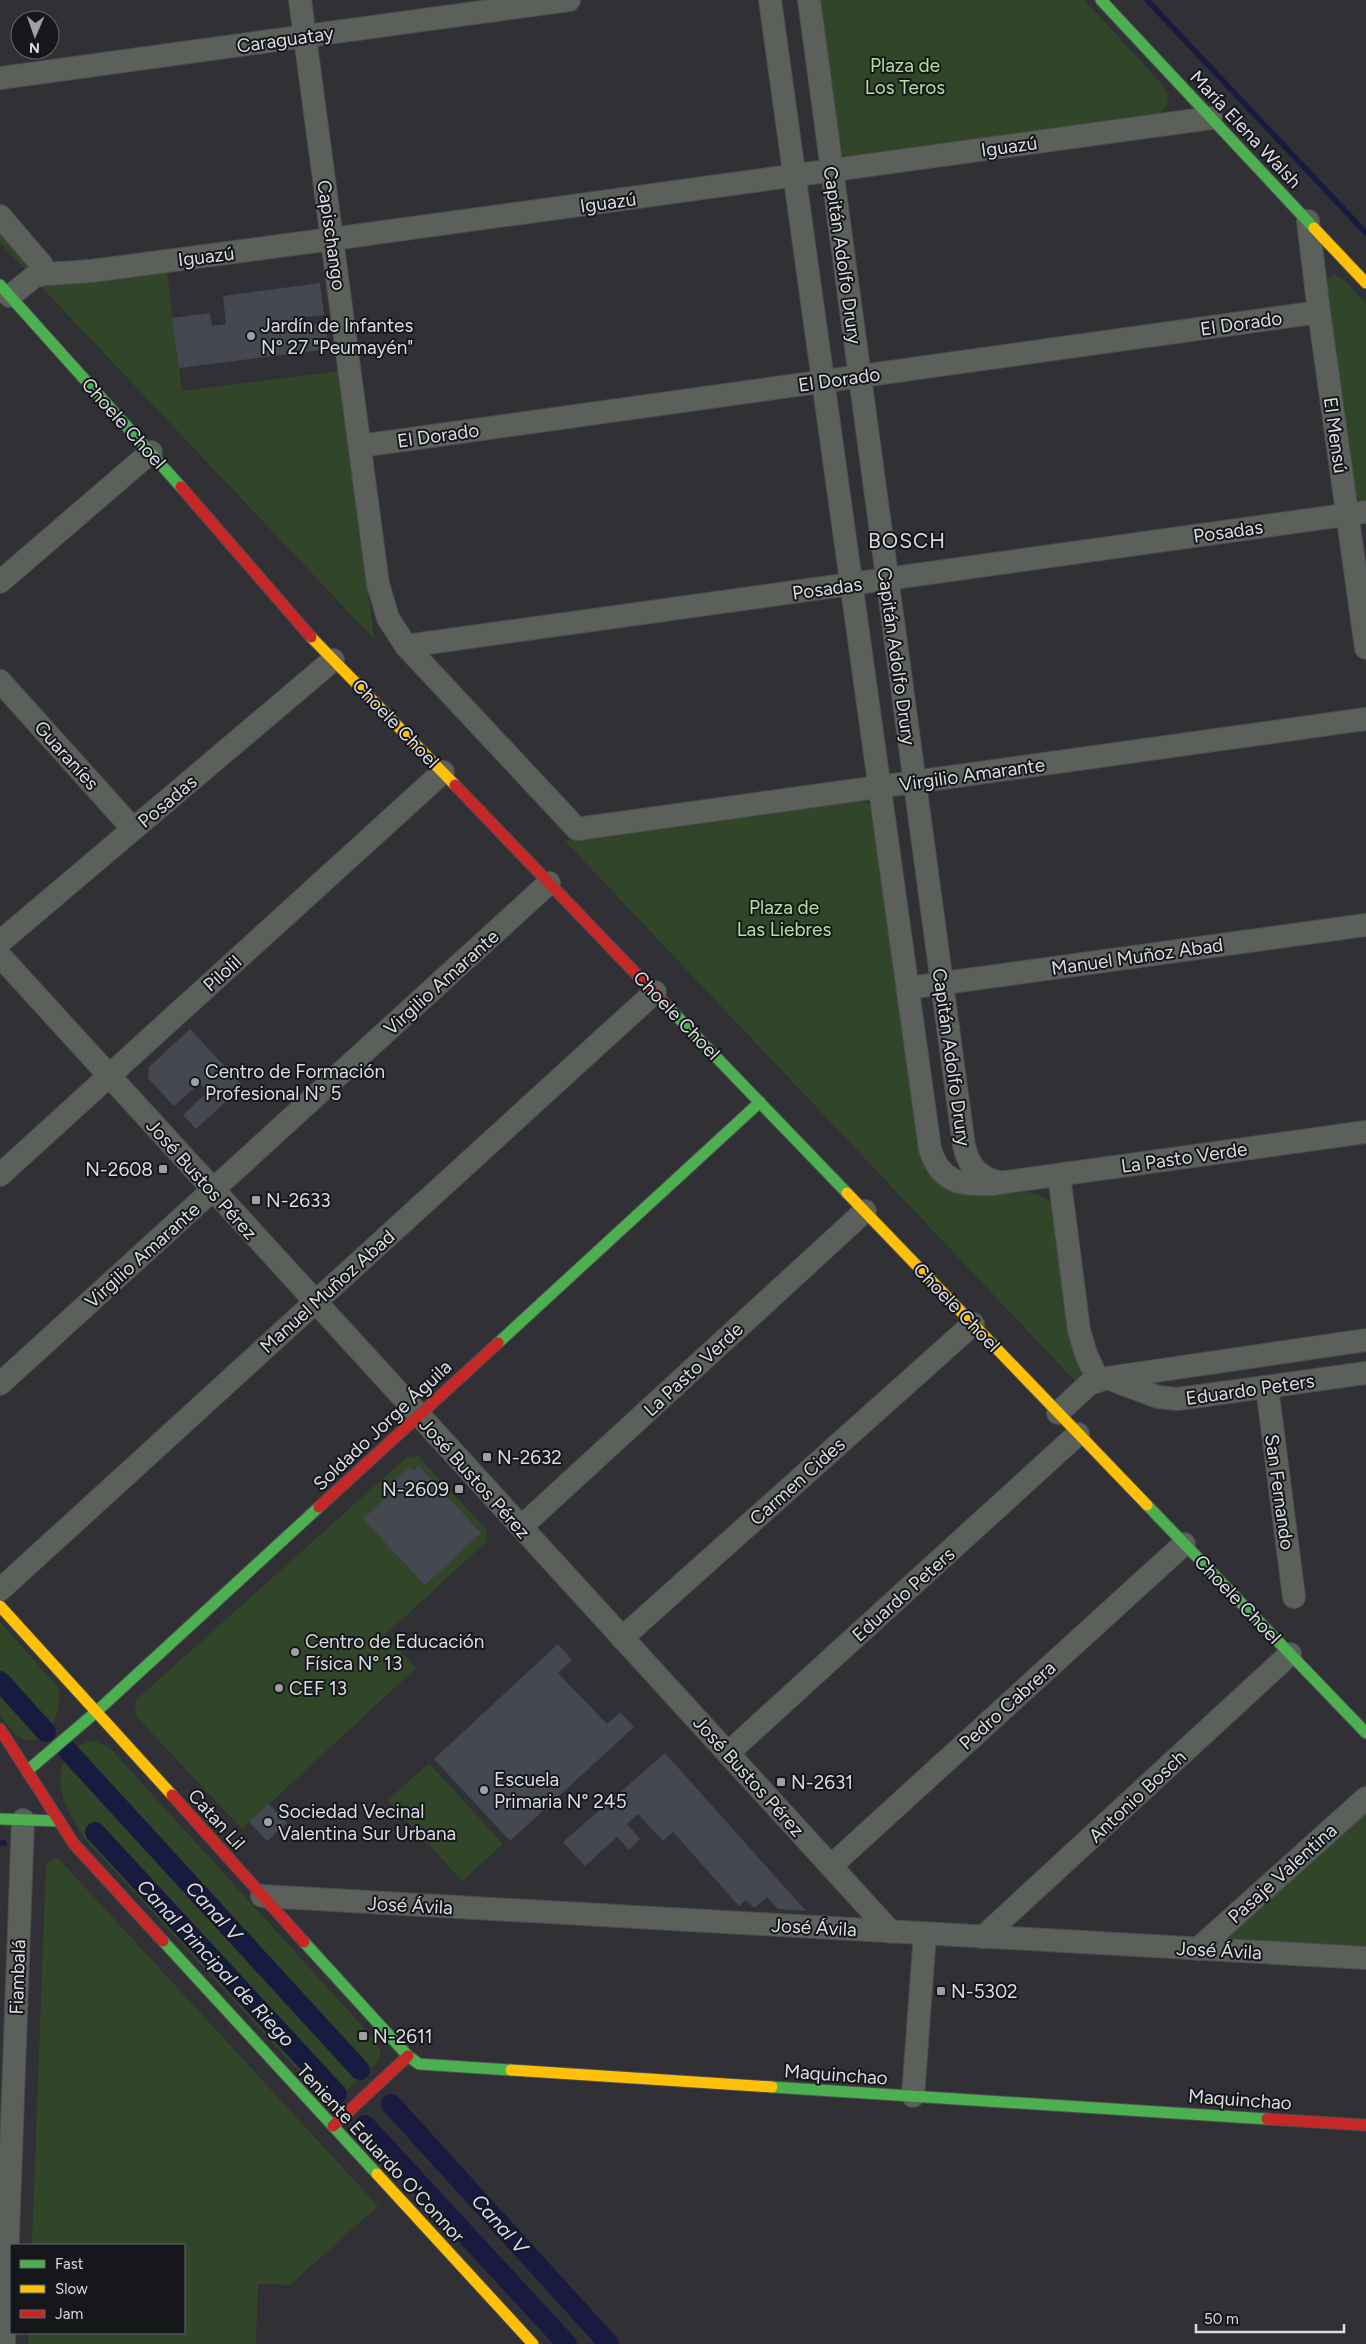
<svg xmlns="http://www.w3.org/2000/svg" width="1366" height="2344" font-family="Figtree,sans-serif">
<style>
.green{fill:#314628}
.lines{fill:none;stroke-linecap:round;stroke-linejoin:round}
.stream{stroke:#191a3f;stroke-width:5.5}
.canal{stroke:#191a3f;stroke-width:20}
.building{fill:#454751}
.street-casing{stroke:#4c4d50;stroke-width:24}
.fast-casing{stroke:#4c4d50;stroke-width:13}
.slow-casing{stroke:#4c4d50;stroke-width:13}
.jam-casing{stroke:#4c4d50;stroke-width:13}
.street{stroke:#5c605b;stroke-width:22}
.fast{stroke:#4caf50;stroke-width:11}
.slow{stroke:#ffc107;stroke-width:11}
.jam{stroke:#c62828;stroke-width:11}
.poi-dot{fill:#9fa0a6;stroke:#16171b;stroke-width:2}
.labels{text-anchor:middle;stroke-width:4;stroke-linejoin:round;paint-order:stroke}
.street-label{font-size:19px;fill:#dbdde3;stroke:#16171b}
.park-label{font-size:19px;fill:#b1e19d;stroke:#16171b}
.poi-label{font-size:19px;fill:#dbdde3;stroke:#16171b;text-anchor:start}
.water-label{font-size:20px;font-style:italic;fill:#d6dcf9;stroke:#16171b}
.quarter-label{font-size:21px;letter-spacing:1px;fill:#dbdde3;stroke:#16171b}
</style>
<rect width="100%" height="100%" fill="#303035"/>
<g class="green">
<path d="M816,0h268l78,84c9,13 8,24 -6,31l-309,44 -8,-6z"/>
<path d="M0,225l47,46 120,1 15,119 158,-20 34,268 -374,-396z"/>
<path d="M1334,275l8,3 24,26v200l-6,-3 -5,-8 -28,-204 1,-10z"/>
<path d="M849,801l16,1 7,3 50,336 48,53c22,-1 68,-9 82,10l29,164v7l-6,6 -510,-540z"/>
<path d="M418,1456l68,73 1,12 -102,94 31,33 -174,161 -107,-114 1,-15 271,-243z"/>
<path d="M0,1622l58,65c8,27 -20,76 -47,42 -3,-4 -10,-10 -11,-15 0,-8 0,-19 0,-27 0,-22 0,-44 0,-65z"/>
<path d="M94,1741l15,6 267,294 5,10 -2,10 -43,39 -10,1 -241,-262c-6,-10 -13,-20 -18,-31 -13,-27 -8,-63 27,-67z"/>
<path d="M429,1763l74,81 -41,37 -74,-81z"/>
<path d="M1366,1808v146l-137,-13v-7z"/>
<path d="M58,1858l320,348 -88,79 -32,-1 -2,60h-228l1,-11h155v-88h-152l14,-382z"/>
</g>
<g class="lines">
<g class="stream">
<path d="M1147,0l219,233"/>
<path d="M0,1843h4"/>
</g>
<g class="canal">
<path d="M0,1681l46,51"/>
<path d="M68,1751l292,319"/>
<path d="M95,1832l242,262"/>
<path d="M391,2104l218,240"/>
<path d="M365,2125l202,219"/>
</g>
</g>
<g class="building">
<path d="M320,283l4,32 -20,2 1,8 20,-2 4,26 -150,19 -7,-50 38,-5 2,13 14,-2 -3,-28z"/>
<path d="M190,1029l53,57 -47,43 -13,-14 22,-21 6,6 2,-2 -13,-15 -26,23 -26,-28 1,-11z"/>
<path d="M419,1466l62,67 -56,52 -62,-66 35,-33 -4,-5 16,-14 4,4z"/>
<path d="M558,1644l14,16 -14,13 49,51 13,-12 14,15 -124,114 -76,-82z"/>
<path d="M665,1753l141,158 -28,-2 -11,-12 -13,11 -8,-8 -7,6 -66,-74 -10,9 -25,-27 -11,10 13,15 -11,11 -12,-13 -32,29 -22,-24z"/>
<path d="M269,1804l18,19 -20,18 -18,-19z"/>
</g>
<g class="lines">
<defs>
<g id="street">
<path d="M300,0l78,584 10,34 18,28 171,183 789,-110"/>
<path d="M770,0l160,1149c10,32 29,37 61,35l375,-52"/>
<path d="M809,0l155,1146c5,20 14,31 34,36"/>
<path d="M0,78l569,-78"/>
<path d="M0,216l42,49 4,9"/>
<path d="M1308,221l11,91 47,336"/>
<path d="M10,296l25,-20 11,-2 45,-3 241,-32 879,-121"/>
<path d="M360,446l959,-134"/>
<path d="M0,582l151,-130"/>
<path d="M406,646l960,-134"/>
<path d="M0,681l133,148"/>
<path d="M0,942l333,-282"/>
<path d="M0,956l891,976"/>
<path d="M908,988l458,-63"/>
<path d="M0,1175l443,-403"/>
<path d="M1059,1175l20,155 7,24 12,26"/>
<path d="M1107,1378l51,19 20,2 188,-26"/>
<path d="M0,1384l549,-501"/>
<path d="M1267,1387l27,210"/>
<path d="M1058,1413l31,-29 18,-6 259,-38"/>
<path d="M521,1527l344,-316"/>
<path d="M0,1590l655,-598"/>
<path d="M622,1638l351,-314"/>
<path d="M728,1753l350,-319"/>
<path d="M831,1866l353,-322"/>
<path d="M262,1896l1104,62"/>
<path d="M983,1937l307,-283"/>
<path d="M1198,1949l168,-151"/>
<path d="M913,2096l12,-162"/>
<path d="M4,2344l19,-524"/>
</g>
<g id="fast">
<path d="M1101,0l213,228"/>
<path d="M0,285l181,202"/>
<path d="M667,1006l180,187"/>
<path d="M498,1343l262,-241"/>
<path d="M1147,1505l219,228"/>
<path d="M27,1771l69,-59 223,-205"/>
<path d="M0,1819l58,2"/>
<path d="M163,1941l214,233"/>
<path d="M304,1942l104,114 11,8 92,6"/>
<path d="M772,2087l495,32"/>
</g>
<g id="slow">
<path d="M1314,228l52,55"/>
<path d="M311,637l144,148"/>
<path d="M847,1193l300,312"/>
<path d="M0,1606l172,189"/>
<path d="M511,2070l261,17"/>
<path d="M377,2174l156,170"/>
</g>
<g id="jam">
<path d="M181,487l130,150"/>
<path d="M455,785l212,221"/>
<path d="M319,1507l179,-164"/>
<path d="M0,1729l74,115 89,97"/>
<path d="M172,1795l132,147"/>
<path d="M1267,2119l99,6"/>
<path d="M333,2126l75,-70"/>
</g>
</defs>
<use href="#street" class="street-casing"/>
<use href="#fast" class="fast-casing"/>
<use href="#slow" class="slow-casing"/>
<use href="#jam" class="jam-casing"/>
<use href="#street" class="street"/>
<use href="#fast" class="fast"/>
<use href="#slow" class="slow"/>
<use href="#jam" class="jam"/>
</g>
<g class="poi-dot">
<circle cx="251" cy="336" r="5"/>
<circle cx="195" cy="1082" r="5"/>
<rect x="158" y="1164" width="10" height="10" rx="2.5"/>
<rect x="251" y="1195" width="10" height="10" rx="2.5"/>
<rect x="482" y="1452" width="10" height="10" rx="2.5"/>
<rect x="454" y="1484" width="10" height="10" rx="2.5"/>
<circle cx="295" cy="1652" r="5"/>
<circle cx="279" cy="1688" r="5"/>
<rect x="776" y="1777" width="10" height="10" rx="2.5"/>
<circle cx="484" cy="1790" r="5"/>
<circle cx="268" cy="1822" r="5"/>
<rect x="936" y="1986" width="10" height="10" rx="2.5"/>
<rect x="358" y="2031" width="10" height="10" rx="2.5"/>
</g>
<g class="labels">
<g class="street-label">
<text transform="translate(285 39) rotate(-8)" y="7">Caraguatay</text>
<text transform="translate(1246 129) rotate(47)" y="7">María Elena Walsh</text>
<text transform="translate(1009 146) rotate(-8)" y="7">Iguazú</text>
<text transform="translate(608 202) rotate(-8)" y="7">Iguazú</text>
<text transform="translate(332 235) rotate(82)" y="7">Capischango</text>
<text transform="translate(843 255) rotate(82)" y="7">Capitán Adolfo Drury</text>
<text transform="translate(206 256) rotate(-7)" y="7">Iguazú</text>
<text transform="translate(1241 323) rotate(-8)" y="7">El Dorado</text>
<text transform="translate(839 379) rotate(-8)" y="7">El Dorado</text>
<text transform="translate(124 423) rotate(48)" y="7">Choele Choel</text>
<text transform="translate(438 435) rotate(-8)" y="7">El Dorado</text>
<text transform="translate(1336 435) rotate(82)" y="7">El Mensú</text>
<text transform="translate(1228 531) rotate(-8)" y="7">Posadas</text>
<text transform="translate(827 588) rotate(-8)" y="7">Posadas</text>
<text transform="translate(897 656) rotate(82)" y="7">Capitán Adolfo Drury</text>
<text transform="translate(396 723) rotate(46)" y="7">Choele Choel</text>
<text transform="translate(67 755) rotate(48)" y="7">Guaraníes</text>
<text transform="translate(972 774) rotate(-8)" y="7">Virgilio Amarante</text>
<text transform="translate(167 801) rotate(-40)" y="7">Posadas</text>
<text transform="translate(1137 956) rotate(-8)" y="7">Manuel Muñoz Abad</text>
<text transform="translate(222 973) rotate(-42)" y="7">Pilolil</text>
<text transform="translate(441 982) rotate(-42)" y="7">Virgilio Amarante</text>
<text transform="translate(677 1015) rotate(46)" y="7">Choele Choel</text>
<text transform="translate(952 1057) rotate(82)" y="7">Capitán Adolfo Drury</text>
<text transform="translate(1184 1157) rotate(-8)" y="7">La Pasto Verde</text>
<text transform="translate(202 1179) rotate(48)" y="7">José Bustos Pérez</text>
<text transform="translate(142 1255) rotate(-42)" y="7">Virgilio Amarante</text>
<text transform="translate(327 1291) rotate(-42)" y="7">Manuel Muñoz Abad</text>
<text transform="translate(957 1307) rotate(46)" y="7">Choele Choel</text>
<text transform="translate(693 1369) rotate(-43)" y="7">La Pasto Verde</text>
<text transform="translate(1250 1389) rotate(-8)" y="7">Eduardo Peters</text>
<text transform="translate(382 1425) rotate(-43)" y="7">Soldado Jorge Águila</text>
<text transform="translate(475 1478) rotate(48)" y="7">José Bustos Pérez</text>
<text transform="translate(797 1481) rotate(-42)" y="7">Carmen Cides</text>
<text transform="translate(1280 1492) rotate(82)" y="7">San Fernando</text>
<text transform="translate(903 1594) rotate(-42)" y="7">Eduardo Peters</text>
<text transform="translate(1238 1599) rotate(46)" y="7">Choele Choel</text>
<text transform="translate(1007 1705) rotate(-42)" y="7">Pedro Cabrera</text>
<text transform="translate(749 1776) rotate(48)" y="7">José Bustos Pérez</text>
<text transform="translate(1137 1796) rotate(-43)" y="7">Antonio Bosch</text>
<text transform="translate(217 1819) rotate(48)" y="7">Catan Lil</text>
<text transform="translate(1282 1873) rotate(-42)" y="7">Pasaje Valentina</text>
<text transform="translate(410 1905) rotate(3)" y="7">José Ávila</text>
<text transform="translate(814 1927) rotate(3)" y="7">José Ávila</text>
<text transform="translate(1219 1950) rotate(3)" y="7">José Ávila</text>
<text transform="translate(17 1977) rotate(-88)" y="7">Fiambalá</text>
<text transform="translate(836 2074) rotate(4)" y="7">Maquinchao</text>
<text transform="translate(1240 2099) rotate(4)" y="7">Maquinchao</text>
<text transform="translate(381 2153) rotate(47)" y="7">Teniente Eduardo O'Connor</text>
</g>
<g class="park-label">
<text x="905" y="72">Plaza de<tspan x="905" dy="22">Los Teros</tspan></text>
<text x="784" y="914">Plaza de<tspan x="784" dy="22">Las Liebres</tspan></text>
</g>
<g class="poi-label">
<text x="261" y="332">Jardín de Infantes<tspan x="261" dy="22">N° 27 "Peumayén"</tspan></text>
<text x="205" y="1078">Centro de Formación<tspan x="205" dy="22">Profesional N° 5</tspan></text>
<text x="153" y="1176" text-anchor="end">N-2608</text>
<text x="266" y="1207">N-2633</text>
<text x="497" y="1464">N-2632</text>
<text x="449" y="1496" text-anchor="end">N-2609</text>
<text x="305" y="1648">Centro de Educación<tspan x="305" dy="22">Física N° 13</tspan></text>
<text x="289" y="1695">CEF 13</text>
<text x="494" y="1786">Escuela<tspan x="494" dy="22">Primaria N° 245</tspan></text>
<text x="791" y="1789">N-2631</text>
<text x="278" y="1818">Sociedad Vecinal<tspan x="278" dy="22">Valentina Sur Urbana</tspan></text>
<text x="951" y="1998">N-5302</text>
<text x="373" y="2043">N-2611</text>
</g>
<g class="water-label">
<text transform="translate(214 1911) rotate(48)" y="7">Canal V</text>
<text transform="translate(216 1963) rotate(47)" y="7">Canal Principal de Riego</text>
<text transform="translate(500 2224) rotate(48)" y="7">Canal V</text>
</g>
<g class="quarter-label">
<text x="907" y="548">BOSCH</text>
</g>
</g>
<rect x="10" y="2244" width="175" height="90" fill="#16171b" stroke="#65666b"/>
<rect x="20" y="2260" width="25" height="8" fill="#4caf50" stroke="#65666b"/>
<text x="55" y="2269" font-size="15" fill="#dbdde3">Fast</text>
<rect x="20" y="2285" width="25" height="8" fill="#ffc107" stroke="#65666b"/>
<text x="55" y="2294" font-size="15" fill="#dbdde3">Slow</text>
<rect x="20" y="2310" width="25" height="8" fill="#c62828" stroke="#65666b"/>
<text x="55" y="2319" font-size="15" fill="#dbdde3">Jam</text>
<g transform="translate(35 35) rotate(182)"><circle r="24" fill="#16171b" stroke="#65666b"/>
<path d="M0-4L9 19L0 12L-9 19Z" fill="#9fa0a6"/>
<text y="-8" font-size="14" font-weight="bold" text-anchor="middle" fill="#dbdde3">N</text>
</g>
<path d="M1196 2324v8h148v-8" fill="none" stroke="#dbdde3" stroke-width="2.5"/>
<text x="1204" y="2324" font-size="15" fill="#dbdde3" stroke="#16171b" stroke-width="4" paint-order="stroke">50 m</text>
</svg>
